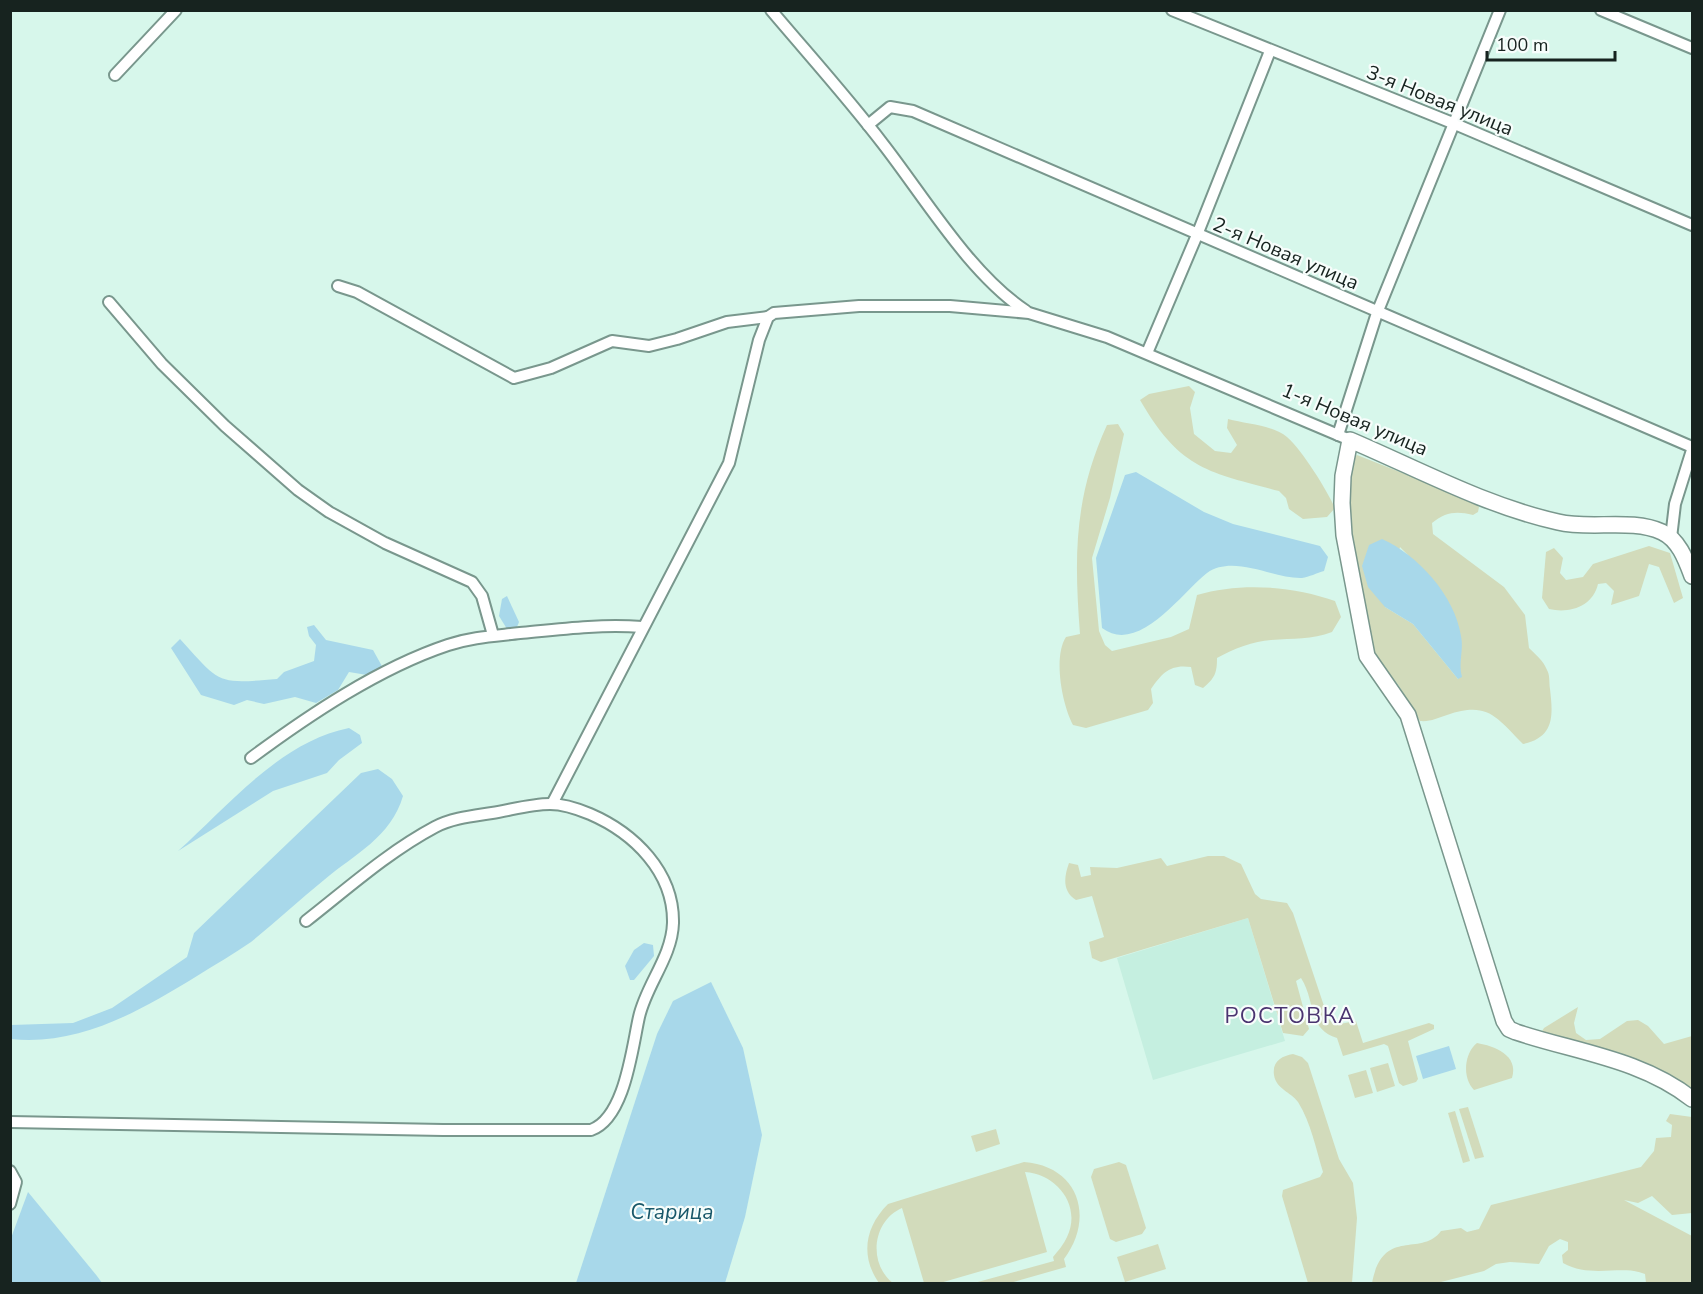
<svg xmlns="http://www.w3.org/2000/svg" width="1703" height="1294" font-family="'Nunito Sans',sans-serif">
<style>
.built{fill:#c5efe0}
.green{fill:#d2dbbb;fill-rule:evenodd}
.water{fill:#a8d8ea}
.lines{fill:none;stroke-linecap:round;stroke-linejoin:round}
.street-casing{stroke:#79978d;stroke-width:14}
.secondary-casing{stroke:#79978d;stroke-width:18}
.street{stroke:#fff;stroke-width:10}
.secondary{stroke:#fff;stroke-width:15}
.labels{text-anchor:middle;stroke-width:4.5;stroke-linejoin:round;paint-order:stroke}
.street-label{font-size:20px;fill:#17231f;stroke:#f7fdfb}
.water-label{font-size:21px;font-style:italic;fill:#175769;stroke:#f7fdfb}
.quarter-label{font-size:22px;letter-spacing:1.5px;fill:#4a3470;stroke:#f7fdfb}
</style>
<rect width="100%" height="100%" fill="#d7f7eb"/>
<path class="built" d="M1248,918l37,123 -132,39 -36,-122z"/>
<g class="green">
<path d="M1189,386l6,6 -5,16 4,26 21,17 16,2 6,-8 -10,-17 1,-9c18,5 45,6 59,18 15,13 40,53 48,71l-8,9 -24,2 -14,-10 -3,-11 -7,-7c-72,-19 -99,-22 -139,-91l9,-6z"/>
<path d="M1118,424l6,10 -14,64 -18,60 7,73 6,14 7,6 59,-14 18,-8 8,-34c44,-13 95,-9 138,6l6,16 -9,15c-20,8 -39,6 -61,8 -17,1 -38,9 -54,18 0,15 -2,20 -14,30l-8,-3 -4,-18c-21,-3 -29,6 -40,22l2,14 -5,7 -62,18 -13,-3c-11,-21 -20,-68 -7,-88l14,-3c-6,-78 -6,-137 27,-209z"/>
<path d="M1357,455l116,46 6,6 -1,5 -5,3c-17,-4 -27,-3 -41,8l1,11 71,53 21,28 4,33c7,7 14,12 18,22 3,5 2,12 3,19 3,26 5,48 -27,55 -27,-27 -35,-43 -76,-29 -9,3 -17,7 -27,6l-21,-35 -28,-35 -9,-42 -11,-82v-68zM1400,547c41,42 69,67 58,132l-45,-55 -28,-17z"/>
<path d="M1649,546l21,7 13,45 -9,5 -15,-36 -10,-3 -10,32 -28,9 3,-14 -8,-8 -8,1c-5,22 -28,30 -49,25l-7,-11 4,-46 8,-4 9,10 -3,15 6,7 17,-3 10,-13z"/>
<path d="M1208,856h16l17,8 14,30 6,5 26,4 6,10 35,105 6,7 22,-4 7,22 66,-20 5,2v4l-26,12 10,38 -2,3 -13,4 -4,-3 -11,-37 -4,-2 -41,12 -6,-18c-30,-9 -21,-37 -36,-60l-5,3 13,48 -6,7 -20,-3 -35,-115 -147,44 -9,-4 -3,-16 15,-5 -12,-41 -16,4c-14,-9 -12,-23 -7,-37l9,2 3,12 10,-2 -1,-8 27,1 44,-10 6,8z"/>
<path d="M1578,1007l-4,16 2,10 10,7 14,-1 27,-18 11,-1 10,6 16,18 28,-8v54l-42,-23 -109,-34 3,-5z"/>
<path d="M1477,1043c17,3 42,12 35,35l-38,12c-12,-12 -10,-37 3,-47z"/>
<path d="M1293,1054l9,3 6,6 31,96 14,24 4,35 -5,65h-44l-26,-87 1,-6 37,-13 3,-5c-7,-23 -12,-49 -25,-70 -7,-10 -22,-13 -24,-27 -2,-14 8,-19 19,-21z"/>
<path d="M1388,1063l7,23 -18,6 -7,-24z"/>
<path d="M1366,1070l7,23 -18,5 -7,-23z"/>
<path d="M1468,1107l16,50 -9,2 -16,-50z"/>
<path d="M1455,1111l15,50 -7,2 -15,-50z"/>
<path d="M1670,1114l22,3v96l-20,2 -20,-19 -14,7 -14,-3 68,36v47h-46l-1,-9c-23,-10 -53,5 -82,-11l-1,-8 6,-5v-8l-8,-3 -11,7 -10,18 -29,-2 -14,2 -12,7 -43,11 -69,1c11,-57 49,-25 69,-52l20,-3 6,4 12,-3 12,-24 150,-38 13,-16 2,-13 15,-1 1,-12 -6,-4z"/>
<path d="M996,1129l4,15 -24,8 -5,-16z"/>
<path d="M1024,1162c55,4 71,56 40,97l2,8 -56,16h-36l80,-22 -1,-4c5,-6 11,-13 14,-20 15,-31 -10,-63 -42,-65l22,80 -107,31h-16l-22,-75c-30,13 -34,56 -9,75h-14c-19,-27 -14,-56 9,-79z"/>
<path d="M1119,1162l7,3 20,63 -4,6 -26,8 -6,-3 -19,-62 3,-8z"/>
<path d="M1158,1244l8,25 -41,13 -8,-25z"/>
</g>
<g class="water">
<path d="M1136,472l68,40 29,12 87,22 8,11 -4,14c-7,2 -15,6 -22,7 -29,1 -68,-24 -95,-5 -24,18 -68,83 -105,55l-6,-70 29,-83z"/>
<path d="M1382,539c36,16 73,57 79,97 3,14 -3,27 1,41l-4,2 -45,-55 -28,-17 -17,-20 -6,-21 7,-21z"/>
<path d="M507,596l12,26 -2,5 -10,2 -8,-13 3,-17z"/>
<path d="M314,625l12,15 47,10 10,18 -16,7 -18,-3 -11,18 -22,13 -21,-6 -31,7 -17,-4 -13,5 -33,-10 -30,-47 9,-9c41,45 36,45 97,40l7,-7 30,-11 2,-16 -7,-9 -2,-9z"/>
<path d="M349,728l11,7 2,8 -23,17 -12,13 -54,18 -95,60c51,-46 102,-109 171,-123z"/>
<path d="M378,769l14,10 11,17c-12,41 -48,58 -79,84 -25,20 -48,42 -73,62 -17,12 -37,23 -54,34 -57,35 -117,70 -186,63v-14l62,-2 39,-15 75,-51 7,-24 167,-160z"/>
<path d="M644,943l9,2 1,11 -20,24h-4l-5,-14 9,-16z"/>
<path d="M711,982l32,66 19,87 -17,82 -20,66h-149l81,-249 16,-33z"/>
<path d="M1449,1046l7,23 -33,10 -7,-23z"/>
<path d="M28,1192l69,84 5,7h-91v-45z"/>
</g>
<g class="lines">
<defs>
<g id="street">
<path d="M771,10c38,45 77,88 112,134 42,54 87,130 143,167"/>
<path d="M1172,10l283,114 237,101"/>
<path d="M1601,10l91,38"/>
<path d="M115,75l61,-65"/>
<path d="M868,125l22,-18 23,4 779,336"/>
<path d="M338,286l19,6 157,86 37,-10 61,-27 37,5 28,-7 50,-17 41,-5"/>
<path d="M109,302l53,62 63,62 73,64 31,22 56,31 87,39 10,14 11,39"/>
<path d="M1147,353l50,-118 73,-184"/>
<path d="M1338,435l39,-122 123,-303"/>
<path d="M1671,538l4,-34 17,-54"/>
<path d="M251,758c58,-43 128,-90 197,-113 24,-8 47,-9 72,-12 41,-4 80,-9 122,-6"/>
<path d="M552,804l177,-341 30,-123 9,-23 6,-4 85,-7h91l79,7 78,24 243,103"/>
<path d="M10,1122l433,8h148c34,-12 41,-82 48,-113 7,-32 33,-60 34,-94 1,-51 -39,-90 -83,-109 -12,-5 -26,-10 -40,-10 -19,0 -39,6 -58,9 -19,3 -40,5 -57,14 -47,25 -88,62 -129,94"/>
<path d="M10,1171l6,11 -6,22"/>
</g>
<path id="secondary" d="M1692,576c-6,-16 -13,-36 -30,-44 -31,-14 -71,-2 -104,-10 -72,-16 -140,-53 -208,-82l-7,36 -1,27 2,32 23,121 41,59 96,306 5,8 7,3c60,20 125,27 176,67"/>
</defs>
<use href="#street" class="street-casing"/>
<use href="#secondary" class="secondary-casing"/>
<use href="#street" class="street"/>
<use href="#secondary" class="secondary"/>
</g>
<g class="labels">
<g class="street-label">
<text transform="translate(1440 100) rotate(22)" y="7">3-я Новая улица</text>
<text transform="translate(1286 253) rotate(23)" y="7">2-я Новая улица</text>
<text transform="translate(1355 419) rotate(23)" y="7">1-я Новая улица</text>
</g>
<g class="water-label">
<text x="672" y="1219">Старица</text>
</g>
<g class="quarter-label">
<text x="1290" y="1023">РОСТОВКА</text>
</g>
</g>
<rect width="1703" height="1294" fill="none" stroke="#17231f" stroke-width="24"/>
<path d="M1487 51v9h128v-9" fill="none" stroke="#17231f" stroke-width="3"/>
<text x="1496" y="51" font-size="18" fill="#17231f" stroke="#f7fdfb" stroke-width="4.5" paint-order="stroke">100 m</text>
</svg>
